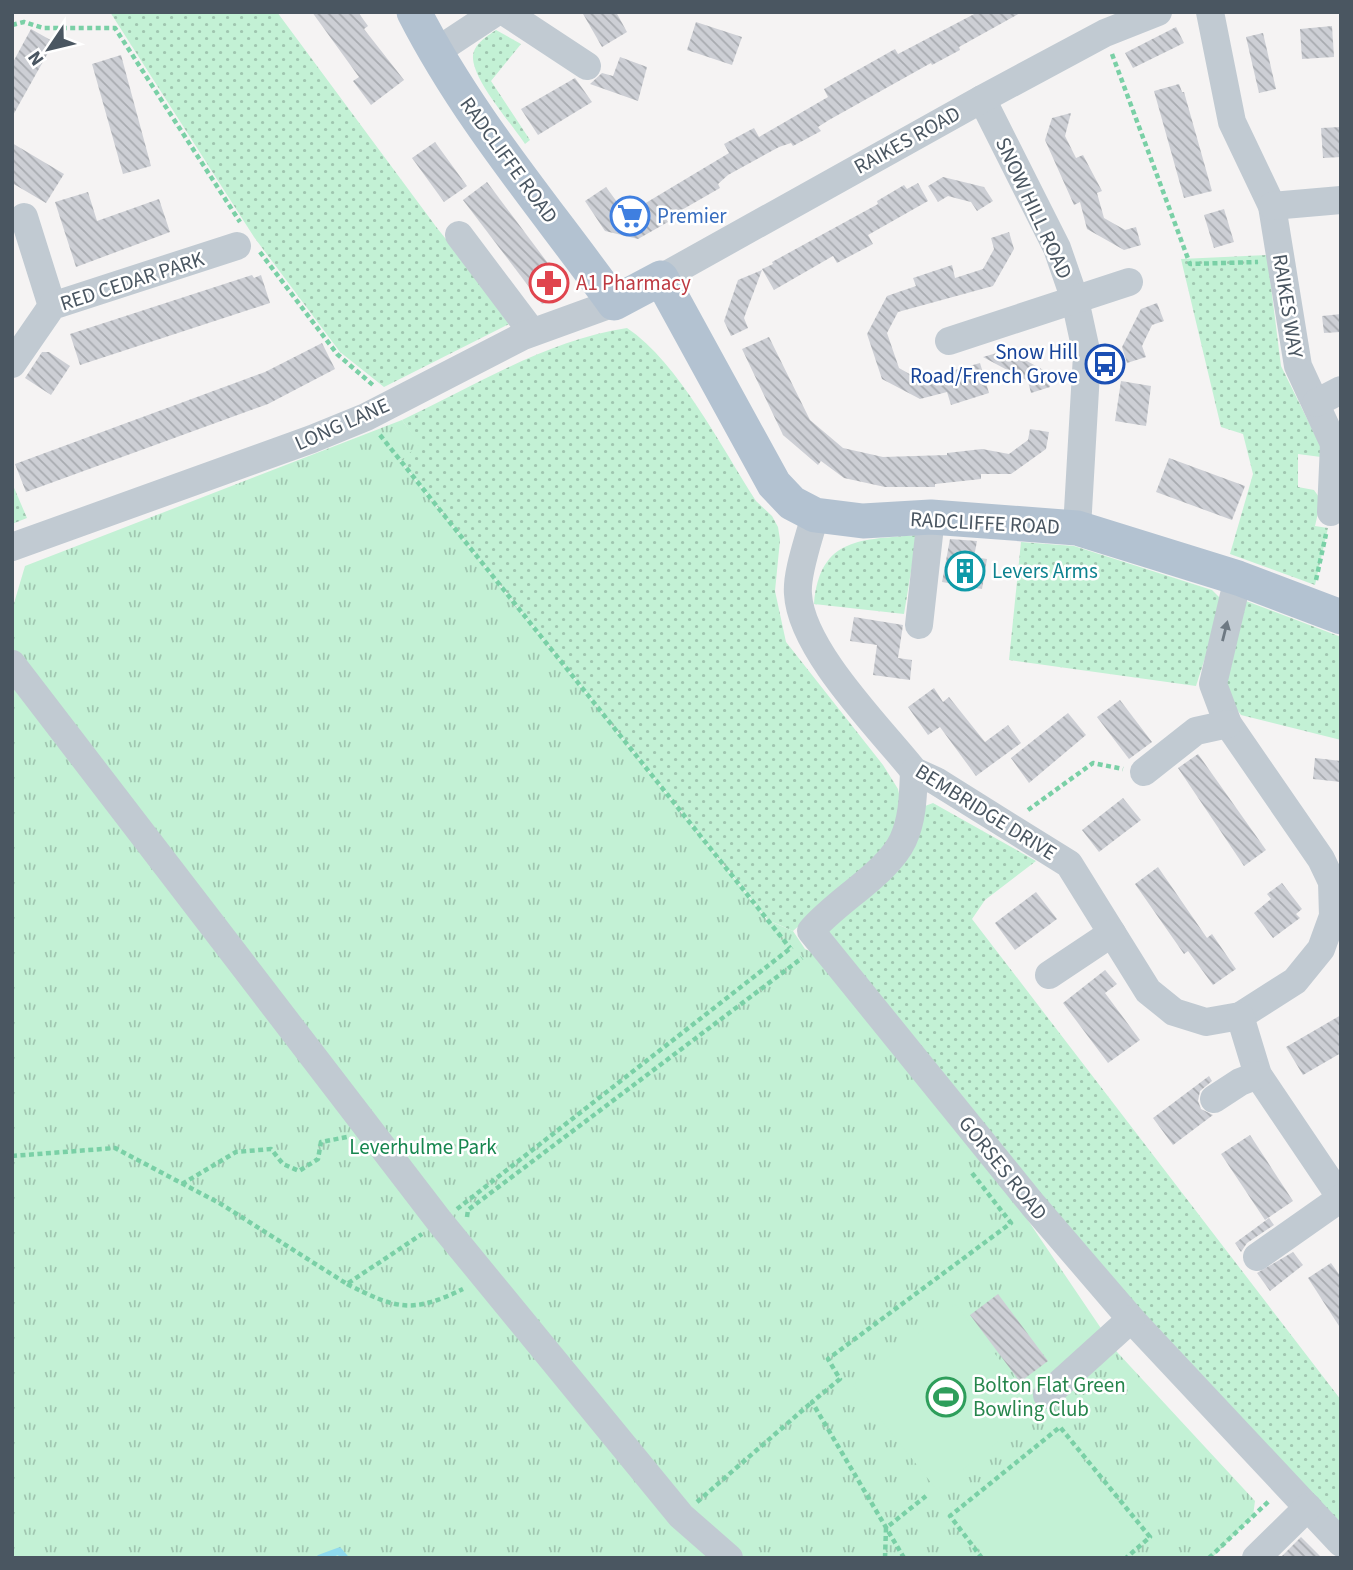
<svg xmlns="http://www.w3.org/2000/svg" width="1353" height="1570" font-family="'Source Sans 3',sans-serif">
<style>
.grass{fill:url(#grass-dots)}
.park{fill:url(#park-tufts)}
.garden{fill:#c3f1d5}
.lines{fill:none;stroke-linecap:round;stroke-linejoin:round}
.stream{stroke:#90daee;stroke-width:7}
.building{fill:url(#building-back-hatch)}
.path{stroke:#7ad0a6;stroke-width:4.5;stroke-dasharray:5 3.5;stroke-linecap:butt}
.minor{stroke:#c1cad2;stroke-width:28}
.major{stroke:#b3c2d1;stroke-width:35}
.oneway{fill:#6e7983}
.labels{text-anchor:middle;stroke-width:5;stroke-linejoin:round;paint-order:stroke}
.street-label{font-size:21px;fill:#4a5661;stroke:#fff}
.shop-label{font-size:21px;fill:#366cbe;stroke:#fff;text-anchor:start}
.health-label{font-size:21px;fill:#be3a42;stroke:#fff;text-anchor:start}
.transit-label{font-size:21px;fill:#164399;stroke:#fff;text-anchor:end}
.culture-label{font-size:21px;fill:#0d838f;stroke:#fff;text-anchor:start}
.park-label{font-size:21px;fill:#17864f;stroke:#fff}
.leisure-label{font-size:21px;fill:#27864d;stroke:#fff;text-anchor:start}
</style>
<defs>
<pattern id="grass-dots" width="8" height="8" patternUnits="userSpaceOnUse" patternTransform="scale(1.75)"><rect width="8" height="8" fill="#c3f1d5"/><path d="M2 2h.1M6 6h.1" fill="none" stroke="#a0c6b0" stroke-width="1.8" stroke-linecap="round"/></pattern>
<pattern id="park-tufts" width="24" height="20" patternUnits="userSpaceOnUse" patternTransform="scale(1.75)"><rect width="24" height="20" fill="#c3f1d5"/><path d="M3 7l-1-3M5 7V3M7 7l1-3M15 17l-1-3M17 17v-4M19 17l1-3" fill="none" stroke="#a0c6b0"/></pattern>
<pattern id="building-back-hatch" width="6" height="6" patternUnits="userSpaceOnUse" patternTransform="scale(1.75)"><rect width="6" height="6" fill="#cdcfd5"/><path d="M-1 5l2 2M0 0l6 6M5-1l2 2" fill="none" stroke="#a8abb0"/></pattern>
</defs>
<rect width="100%" height="100%" fill="#f5f3f3"/>
<g class="grass">
<path d="M110,12h167l160,216 76,94 -129,65 -44,-35 -86,-115z"/>
<path d="M496,30l25,14 -30,37 39,59 -5,4c-13,-20 -50,-61 -52,-85 -1,-14 13,-22 23,-29z"/>
<path d="M1267,255l14,111 41,83 -1,8 -23,-3v33l16,3 7,10 -6,26 13,2 -13,57 -85,-31 23,-80 -10,-40 -22,-7 -40,-168z"/>
<path d="M627,328c52,35 94,119 129,173l16,15 6,11 2,13 -5,51 11,51 97,123 15,24 5,24 -6,26 -104,92 -25,-11 -368,-460 19,-16 -17,-24c72,-34 145,-80 225,-92z"/>
<path d="M12,483l15,35 -15,6z"/>
<path d="M917,535l-13,79 -90,-10c6,-68 48,-64 103,-69z"/>
<path d="M1021,542l53,4 138,44 7,7 2,11 -25,78 -187,-26z"/>
<path d="M1246,601l95,36v103l-100,-25 -22,-29z"/>
<path d="M933,803l103,58 -51,39 -13,19 369,481v143l-202,-228 -318,-386 104,-123z"/>
</g>
<path class="park" d="M402,420l18,24 -20,17 367,459 26,11 12,18 19,8 199,256 94,139 138,149 -2,15 -41,42h-1200v-948l13,-44z"/>
<g class="garden">
<path d="M955,1304l84,105 -102,81 -84,-105z"/>
<path d="M1060,1432l86,105 -25,21h-135l-32,-41z"/>
</g>
<g class="lines">
<path class="stream" d="M320,1558l19,-7 6,7"/>
</g>
<g class="building">
<path d="M312,12h46l10,14 -4,3 40,51 -33,25 -18,-24 6,-4z"/>
<path d="M582,12h34l11,20 -25,15z"/>
<path d="M978,12h44l-63,35 1,3 -28,15 -1,-2 -102,57 -11,7 3,4 -28,15 -2,-3 -12,4 -51,28 -10,9 2,4 -54,31 2,3 -30,17 -33,-8 -20,-30 21,-14 14,19 14,4 95,-57 -5,-9 30,-16 5,9 69,-40 -4,-8 71,-40 3,5z"/>
<path d="M696,22l46,15 -10,28 -45,-15z"/>
<path d="M1332,26l2,31 -32,2 -2,-30z"/>
<path d="M1176,27l8,16 -51,25 -8,-15z"/>
<path d="M31,29l23,13 -42,75v-53z"/>
<path d="M1263,33l13,56 -17,4 -13,-56z"/>
<path d="M121,55l30,111 -28,8 -31,-110z"/>
<path d="M620,57l27,10 -9,34 -48,-17 12,-11 11,3z"/>
<path d="M575,78l17,24 -54,33 -17,-26z"/>
<path d="M1179,84l3,8h2l28,99 -28,7 -30,-107z"/>
<path d="M1071,113l-6,23 11,22 7,-3 19,36 -5,2 7,25 21,12 11,-3 5,18 -17,5 -37,-21 -7,-27 -6,3 -29,-65 7,-22z"/>
<path d="M1341,127v30l-18,1 -2,-30z"/>
<path d="M435,142l32,44 -23,16 -32,-44z"/>
<path d="M12,143l52,31 -18,29 -34,-20z"/>
<path d="M943,177l41,10 9,14 -16,10 -6,-9 -12,-3 -11,-3 -10,6 -10,-16z"/>
<path d="M487,182l78,104 -1,9 -22,9 -79,-104z"/>
<path d="M918,183l10,18 -60,34 5,9 -36,19 -4,-7 -59,34 -12,-21 11,-5 -1,-2 106,-58 -1,-3 27,-16 3,4z"/>
<path d="M88,192l9,29 62,-22 11,33 -94,35 -21,-65z"/>
<path d="M1224,209l10,33 -20,6 -10,-33z"/>
<path d="M1009,232l5,17 -21,37 -95,26 -11,21 12,35 21,12 60,-17 9,30 -38,12 -4,-13 -27,7 -38,-20 -15,-45 20,-38 29,-10 -3,-8 39,-13 3,13 28,-9 11,-20 -3,-11z"/>
<path d="M762,270l-18,48 4,10 -17,8 -7,-15 14,-41z"/>
<path d="M252,275l2,3 7,-3 9,28 -190,62 -10,-31z"/>
<path d="M1157,303l7,18 -12,4 -10,21 4,11 -19,6 -5,-16 19,-38z"/>
<path d="M1341,314v18l-17,1 -2,-17z"/>
<path d="M769,337l41,83 33,28 40,9 64,-2v-2l35,-4 27,5 19,-14 2,-11 19,3 -3,17 -35,25h-30v5l-46,5v3h-50l-41,-9 -23,-17 -3,4 -35,-30 -41,-86z"/>
<path d="M322,343l13,26 -67,35 -242,88 -11,-28 250,-92z"/>
<path d="M1007,350l38,21 5,16 -19,6 -3,-12 -45,-24z"/>
<path d="M42,352h7l21,14 -19,29 -26,-17z"/>
<path d="M1121,381l30,5 -5,40 -31,-5z"/>
<path d="M1169,458l76,28 -13,34 -76,-28z"/>
<path d="M950,539l27,2 -3,16 13,2 -5,30 -40,-7z"/>
<path d="M854,617l49,8 -5,33 14,2 -2,20 -37,-5 4,-30 -27,-4z"/>
<path d="M934,688l9,14 6,-5 36,45 23,-17 13,18 -45,33 -36,-49 -12,8 -20,-28z"/>
<path d="M1120,700l32,42 -23,17 -32,-42z"/>
<path d="M1068,713l18,22 -57,48 -18,-25z"/>
<path d="M1198,754l68,96 -22,16 -66,-98z"/>
<path d="M1315,758l26,3v21l-28,-3z"/>
<path d="M1123,798l18,22 -42,32 -17,-22z"/>
<path d="M1158,867l49,71 5,-4 24,35 -23,16 -25,-34 -4,3 -49,-70z"/>
<path d="M1282,883l20,26 -6,5 4,4 -27,20 -19,-25 17,-14 -4,-5z"/>
<path d="M1036,892l21,27 -42,31 -20,-27z"/>
<path d="M1105,970l12,14 -12,9 35,47 -32,23 -45,-60z"/>
<path d="M1341,1015v38l-38,22 -17,-28z"/>
<path d="M1209,1076l3,5 -12,10 -2,10 3,8 12,6 -40,30 -20,-27z"/>
<path d="M1250,1135l43,66 -28,19 -44,-66z"/>
<path d="M1269,1218l5,7 -27,18 -6,9 -6,-9z"/>
<path d="M1293,1252l10,13 -33,26 -13,-18z"/>
<path d="M1331,1263l10,14v52l-33,-51z"/>
<path d="M998,1294l50,67 -28,21 -50,-67z"/>
<path d="M1301,1537l21,21h-42z"/>
</g>
<g class="lines">
<g class="path">
<path d="M12,25l12,-3 19,6h72l125,194"/>
<path d="M1112,54l78,210 68,-2"/>
<path d="M260,252l77,102 37,32"/>
<path d="M380,435l410,513"/>
<path d="M1316,580l10,-46"/>
<path d="M1028,810l65,-47 30,6"/>
<path d="M12,1156l103,-8 106,56 126,80 75,-50"/>
<path d="M182,1184l54,-32 35,-3 12,15 16,7 19,-12 3,-17 26,-5"/>
<path d="M457,1209l335,-262"/>
<path d="M467,1217l1,-7 334,-252"/>
<path d="M347,1284c49,25 65,30 116,5"/>
<path d="M697,1502l115,-100"/>
<path d="M885,1558l1,-30 40,-32"/>
<path d="M904,1558l-92,-156 28,-23 -12,-20 183,-136 -39,-50"/>
<path d="M982,1558l-32,-42 110,-89 90,110 -24,21"/>
<path d="M1209,1558l60,-57"/>
</g>
<g class="minor">
<path d="M505,12l82,54"/>
<path d="M1210,12l22,110 40,84 26,160 36,78 -3,68"/>
<path d="M434,53l62,-41"/>
<path d="M982,99l75,149 18,52 12,55 -10,173"/>
<path d="M1272,206l69,-6"/>
<path d="M24,217l28,89"/>
<path d="M459,235l73,97"/>
<path d="M661,278l321,-179 123,-66 53,-21"/>
<path d="M949,341l180,-59"/>
<path d="M12,364l40,-58 185,-60"/>
<path d="M1316,403l25,-13"/>
<path d="M815,515c-5,21 -19,58 -17,79 3,56 81,133 116,177l22,10 133,83 79,127 26,21 32,10 34,-6 55,-35 26,-32 12,-33 -1,-34 -11,-23 -93,-135 -15,-40 25,-106"/>
<path d="M12,547l300,-108 54,-22 157,-81 91,-33"/>
<path d="M919,625l12,-108"/>
<path d="M12,664l428,558 241,294 48,42"/>
<path d="M914,771c-1,24 -1,47 -11,69 -16,34 -66,60 -92,91l222,274 98,114 210,224"/>
<path d="M1144,772l52,-41 32,-7"/>
<path d="M1049,975l63,-42"/>
<path d="M1240,1016l18,59 83,123"/>
<path d="M1214,1099l26,-17 18,-7"/>
<path d="M1257,1257l84,-59"/>
<path d="M1047,1395l84,-76"/>
<path d="M1256,1558l52,-51"/>
</g>
<path class="major" d="M414,12c54,106 131,195 200,291l47,-25 113,206 18,19 23,12 48,6 68,-4 146,11 161,50 103,39"/>
</g>
<defs><path id="oneway-solid" d="M-6-.8H1V-3.2L6.5 0L1 3.2V.8H-6Z" transform="scale(1.75)"/></defs>
<use class="oneway" href="#oneway-solid" transform="translate(1225 631) rotate(-76)"/>
<defs>
<symbol id="supermarket-ring" viewBox="-11 -11 22 22"><circle r="9.5" fill="#fff" stroke="#3f7fe0" stroke-width="1.5"/><path d="M-6-5.5h2.5l.6 2H6L4.5 2H-2.5L-4.4-4H-6ZM-1.5 3.2a1.3 1.3 0 1 0 .1 0ZM3 3.2a1.3 1.3 0 1 0 .1 0Z" fill="#3f7fe0"/></symbol>
<symbol id="pharmacy-ring" viewBox="-11 -11 22 22"><circle r="9.5" fill="#fff" stroke="#e0444e" stroke-width="1.5"/><path d="M-2-6h4v4h4v4h-4v4h-4v-4h-4v-4h4Z" fill="#e0444e"/></symbol>
<symbol id="bus-ring" viewBox="-11 -11 22 22"><circle r="9.5" fill="#fff" stroke="#1a4fb4" stroke-width="1.5"/><path d="M-5-6H5V4H4V6H2V4H-2V6H-4V4H-5ZM-3.5-4V0h7V-4ZM-3.5 1.2v1.5H-2V1.2ZM2 1.2v1.5H3.5V1.2Z" fill="#1a4fb4"/></symbol>
<symbol id="building-ring" viewBox="-11 -11 22 22"><circle r="9.5" fill="#fff" stroke="#0f9aa8" stroke-width="1.5"/><path d="M-4-6H4V6H1V3H-1V6H-4ZM-2.5-4.3h1.7v1.8h-1.7ZM.8-4.3h1.7v1.8H.8ZM-2.5-1h1.7V.8h-1.7ZM.8-1h1.7V.8H.8Z" fill="#0f9aa8"/></symbol>
<symbol id="stadium-ring" viewBox="-11 -11 22 22"><circle r="9.5" fill="#fff" stroke="#2e9e5b" stroke-width="1.5"/><path d="M0-5a6.5 5 0 1 0 0 10a6.5 5 0 1 0 0-10ZM-3.5-1.8h7v3.6h-7Z" fill="#2e9e5b"/></symbol>
</defs>
<g fill-rule="evenodd">
<use href="#supermarket-ring" x="608" y="194" width="44" height="44"/>
<use href="#pharmacy-ring" x="527" y="261" width="44" height="44"/>
<use href="#bus-ring" x="1083" y="342" width="44" height="44"/>
<use href="#building-ring" x="943" y="549" width="44" height="44"/>
<use href="#stadium-ring" x="924" y="1375" width="44" height="44"/>
</g>
<g class="labels">
<g class="street-label">
<text transform="translate(907 140) rotate(-29)" y="7">RAIKES ROAD</text>
<text transform="translate(509 160) rotate(54)" y="7">RADCLIFFE ROAD</text>
<text transform="translate(1034 208) rotate(65)" y="7">SNOW HILL ROAD</text>
<text transform="translate(132 281) rotate(-18)" y="7">RED CEDAR PARK</text>
<text transform="translate(1288 306) rotate(81)" y="7">RAIKES WAY</text>
<text transform="translate(342 424) rotate(-24)" y="7">LONG LANE</text>
<text transform="translate(985 523) rotate(3)" y="7">RADCLIFFE ROAD</text>
<text transform="translate(986 812) rotate(32)" y="7">BEMBRIDGE DRIVE</text>
<text transform="translate(1003 1168) rotate(51)" y="7">GORSES ROAD</text>
</g>
<g class="shop-label">
<text x="657" y="223">Premier</text>
</g>
<g class="health-label">
<text x="576" y="290">A1 Pharmacy</text>
</g>
<g class="transit-label">
<text x="1078" y="359">Snow Hill<tspan x="1078" dy="24">Road/French Grove</tspan></text>
</g>
<g class="culture-label">
<text x="992" y="578">Levers Arms</text>
</g>
<g class="park-label">
<text x="423" y="1154">Leverhulme Park</text>
</g>
<g class="leisure-label">
<text x="973" y="1392">Bolton Flat Green<tspan x="973" dy="24">Bowling Club</tspan></text>
</g>
</g>
<rect width="1353" height="1570" fill="none" stroke="#4a5661" stroke-width="28"/>
<g transform="translate(49 49) rotate(235)" stroke="#ffffff" stroke-width="5" paint-order="stroke">
<path d="M0-5L12 26L0 18L-12 26Z" fill="#4a5661"/>
<text y="-10" font-size="19" font-weight="bold" text-anchor="middle" fill="#4a5661">N</text>
</g>
</svg>
